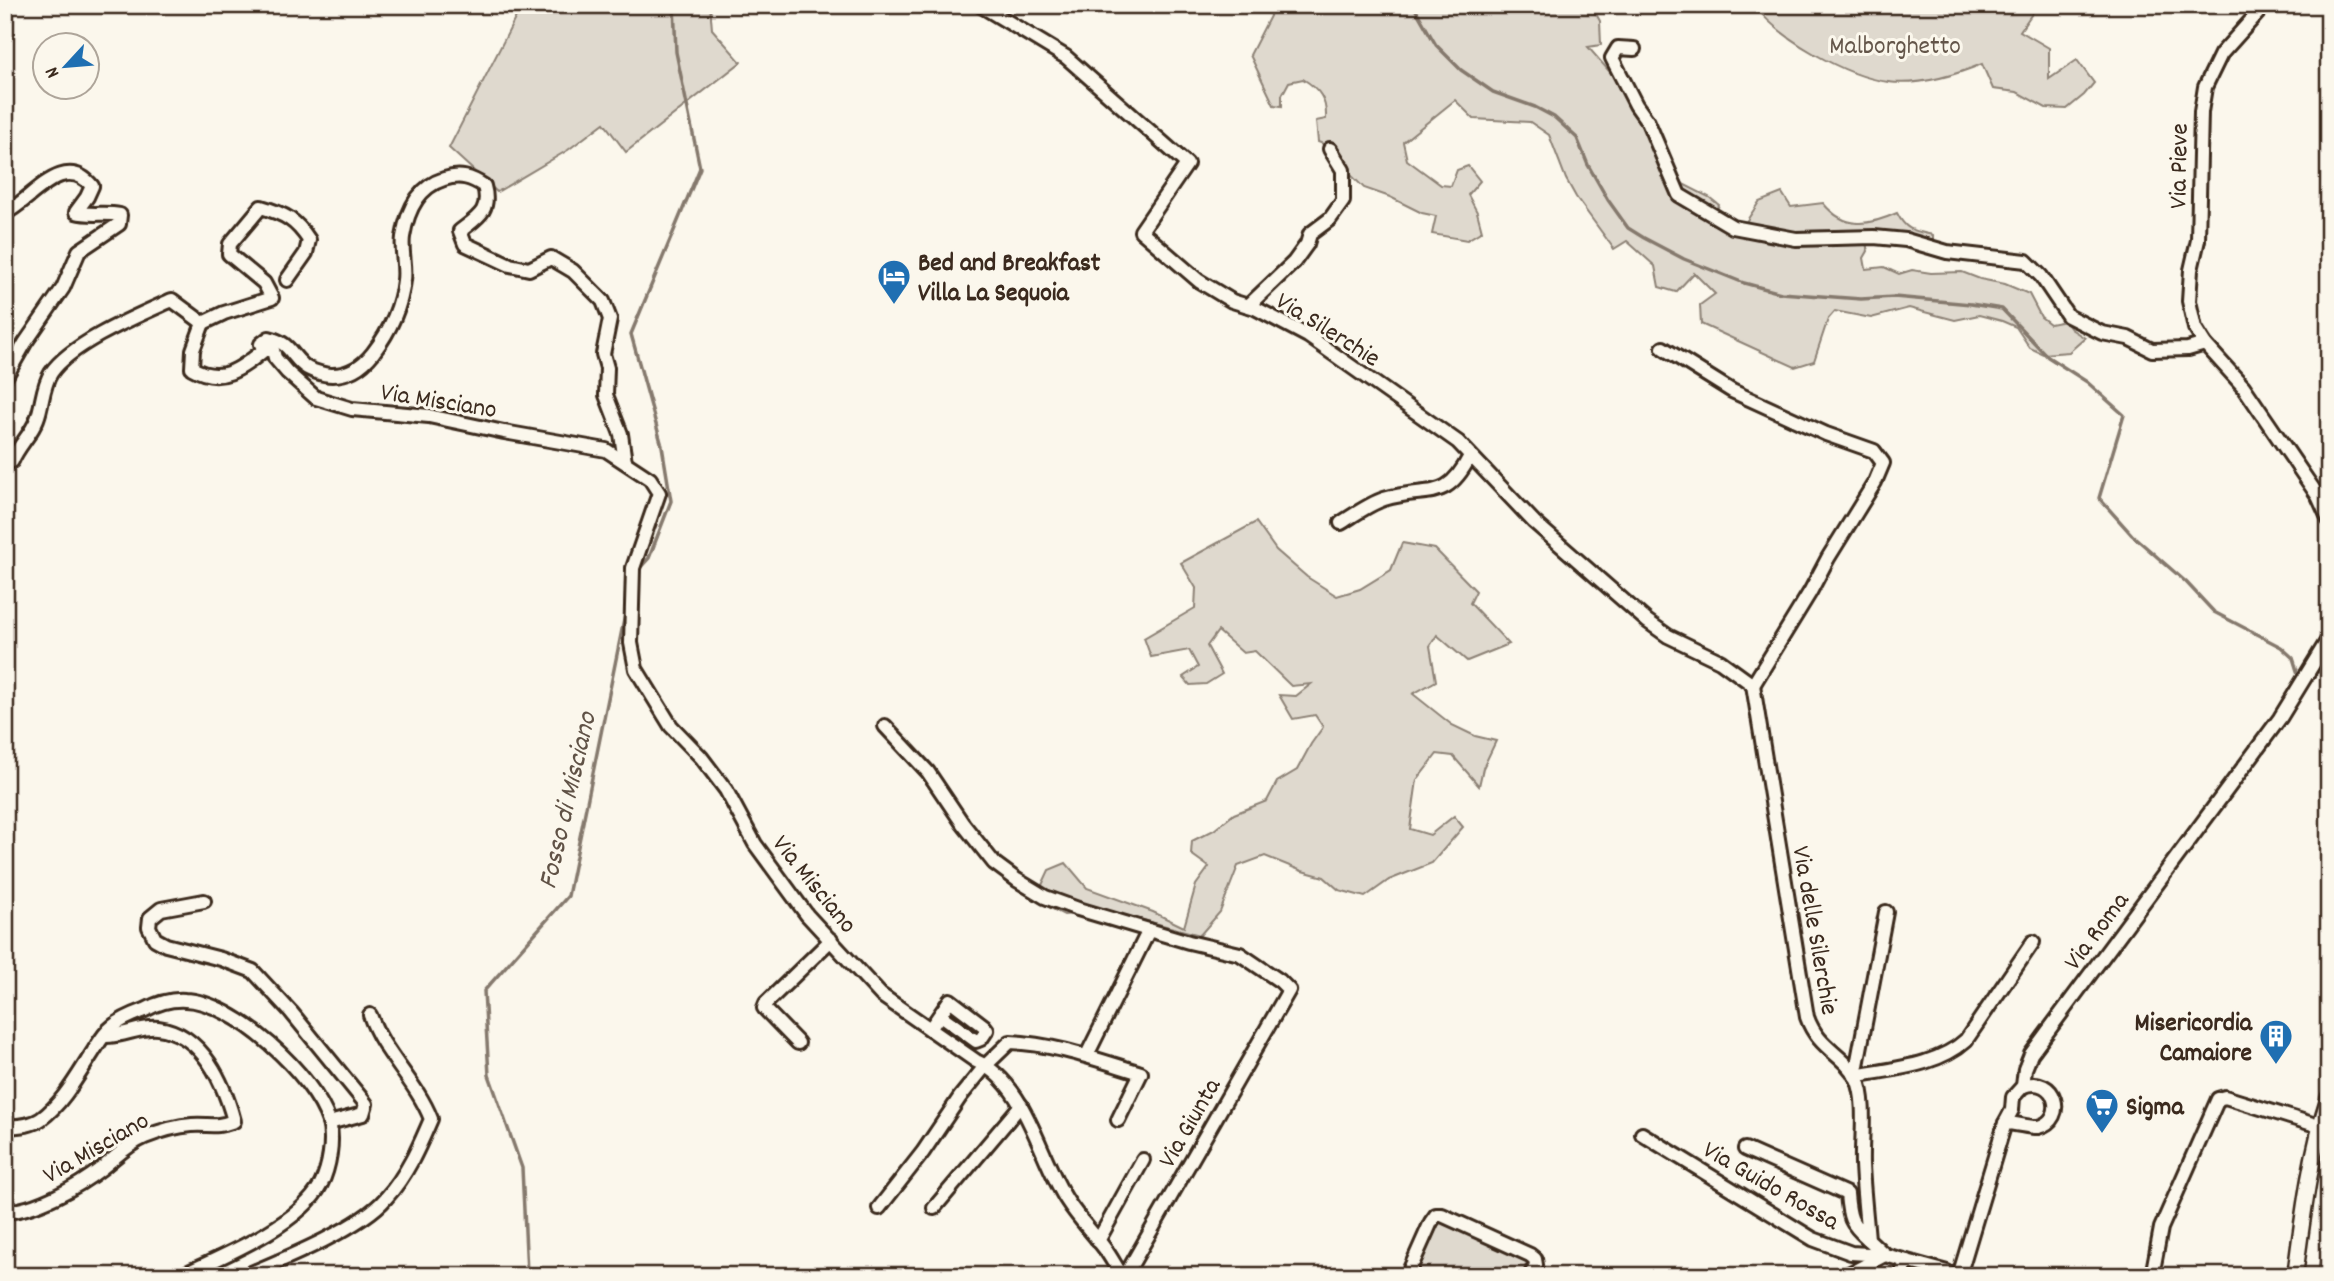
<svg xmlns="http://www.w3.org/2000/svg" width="2334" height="1281" font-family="Dekko,sans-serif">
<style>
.green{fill:#dfd9ce;stroke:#8d8276;stroke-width:2}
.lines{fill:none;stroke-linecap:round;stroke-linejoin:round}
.stream{stroke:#85796d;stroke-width:3.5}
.minor-casing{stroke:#3b2a1e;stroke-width:18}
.major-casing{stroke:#3b2a1e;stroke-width:19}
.minor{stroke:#fbf7ec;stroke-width:12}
.major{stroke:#fbf7ec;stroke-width:14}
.labels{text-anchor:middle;stroke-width:6;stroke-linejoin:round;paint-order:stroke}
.park-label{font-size:26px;fill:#64564a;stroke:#fbf7ec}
.street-label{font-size:26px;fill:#3b2a1e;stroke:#fbf7ec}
.poi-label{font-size:26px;font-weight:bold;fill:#3b2a1e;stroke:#fbf7ec;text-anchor:start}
.water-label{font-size:28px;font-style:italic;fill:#605246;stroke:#fbf7ec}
</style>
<rect width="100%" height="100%" fill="#fbf7ec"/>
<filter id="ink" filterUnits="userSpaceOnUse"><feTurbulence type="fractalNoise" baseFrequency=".0143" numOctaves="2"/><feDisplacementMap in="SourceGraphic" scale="14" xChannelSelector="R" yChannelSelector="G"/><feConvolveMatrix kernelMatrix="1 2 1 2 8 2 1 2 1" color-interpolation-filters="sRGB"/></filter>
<g filter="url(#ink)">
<g class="green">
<path d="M522,5h188l2,24 29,33 -115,90 -22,-29 -36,27 -71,42 -48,-44z"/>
<path d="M1271,5h320l9,16 1,24 -13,2 28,32 53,78 14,27 26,13 10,8 -8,15 29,11 19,-29 23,-9 9,14 32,-4c22,27 45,23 74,10 9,18 17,18 36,22v14l-67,-6 2,8 -4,7 2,11 18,-2 15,7 13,-4 19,3 31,-1 18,7 25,5 24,10 12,23 9,7 15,-3 6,8 14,9 -16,14 -26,2 -13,-6 -14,-21 -14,-6 -23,-6 -24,5 -46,-12 -38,10 -36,-7 -7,8 -14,42 -19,6 -94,-43 -1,-19 15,-11 -21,-21 -18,19 -17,-5 -4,-21 -28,-25 -13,8 -38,-52 -10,-18 -17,-44 -19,-13 -56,-3 -19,-19 -52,42 4,18 34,25 10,1 6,-16 11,-4 12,15 -12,14 9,17 5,19 -15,9 -35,-6 4,-18 -14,-3 -32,-16 -26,-9 -13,-13 -14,-26 -19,-7 -2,-21 10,-2c1,-20 -7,-30 -23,-40l-14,3 -7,13v11l-8,-1 -24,-50 20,-39z"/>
<path d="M1754,5h315l-2,3 -29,-3 -18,26 29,17v31l28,-19 17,23 -10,12 -17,14 -21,-1 -29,-16 -24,-3 -11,-25c-29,12 -62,22 -94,18 -43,-6 -108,-43 -134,-77z"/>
<path d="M1256,522l20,28 31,27 30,19 23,-7 31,-19 11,-27 33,6 41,42 -6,12 39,41 -42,17 -30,-26 -7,11 6,35 -23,13 39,31 23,11 21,5 -13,27 -4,18 -26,-30 -16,-2 -20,26 -7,49 20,6 24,-19 9,11 -31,36 -43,17 -24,17 -26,-7 -15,-13 -22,-6 -37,-15 -27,10 -18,46 -20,23 -91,-24 -45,4 -29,-15 14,-30 17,-7 21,25 66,24 31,15 12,-42 13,-18 -18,-13 1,-13 22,-11 20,-16 33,-13 10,-19 20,-12 14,-26 12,-17 -8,-12 -22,4 -14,-24 17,1 15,-12 -20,2 -36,-35 -12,2 -25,-22 -11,15 15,28 -16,10 -16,1 -7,-8 15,-10 -9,-17 -38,7 -7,-19 51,-30 1,-20 -15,-25z"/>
<path d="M1441,1219l87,40 -6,17h-108z"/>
</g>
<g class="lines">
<g class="stream">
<path d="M1413,5l23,40 25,25 32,22 42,15 19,10 23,21 11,27 20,35 20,28 16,10 40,21 60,24 37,10 80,6 33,-2 77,7 31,5 46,48 39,25 37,33 -25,83 33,37 54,47 28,30 67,35 12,11 6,19"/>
<path d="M637,571l12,-13 22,-57 -9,-55 -31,-112 69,-166 -24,-116 -2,-47"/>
<path d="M527,1273l-5,-105 -33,-93 -5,-84 84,-95 58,-286"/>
<path d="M2318,1276l11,-58"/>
</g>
<defs>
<g id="minor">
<path d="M980,5l86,52 121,107 -46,67 58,50 33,20 23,7 53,28 150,106 76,80 113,99 21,15 52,25 33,24"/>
<path d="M2265,5l-44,49 -16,33 -4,25 -3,128 -7,30 -2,31 6,27 10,16 38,42 75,110 11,24"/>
<path d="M1634,49l-16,-1 -6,10 24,47 12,17 31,73 54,32 63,12 78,-2 32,3 41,12 79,9 15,15 27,40 34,17 26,5 24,12 36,-1 17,-5"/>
<path d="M5,213c26,-12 58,-62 87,-27l-5,11 -11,15c14,4 28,0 44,3l-1,9 -40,27 -16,37 -38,55 -20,35"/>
<path d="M1248,306l46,-44 13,-18 3,-10 20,-15 13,-18v-31l-13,-21"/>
<path d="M203,323l21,-10 48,-15 -8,-15 -35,-29 1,-10 31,-37c24,7 35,13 48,33l-3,13 -19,27"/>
<path d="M1663,348l69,43 94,43 48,17 9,12 -8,19 -47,76 -18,34 -57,93"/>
<path d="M264,350l-3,-6 8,-6c20,5 20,14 33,26 5,6 22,11 30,11 17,0 30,-8 41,-22 16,-21 28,-44 31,-73 2,-14 -3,-29 -1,-43 4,-25 15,-50 41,-58 16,-5 27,-2 40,7 7,25 -6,31 -24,45l5,13 45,21 19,4 22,-11 22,13 30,30 7,18 -7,35 4,14 -1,27 15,39 4,28"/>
<path d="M12,461c6,-15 19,-26 25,-42 6,-15 5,-32 14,-46 20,-30 88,-58 121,-73l31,23 -10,27 -1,18c29,17 49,1 72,-18h9l2,8 12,14 29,26 36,11 77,7 75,16 102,18 44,29 9,14 -26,75 -2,75 5,26 35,57 30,31 25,33 29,54 52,71 74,80 95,66c51,22 63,98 92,141 11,17 25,31 37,47 6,8 11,18 17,27"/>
<path d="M1341,523c13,-8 28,-19 43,-24 44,-14 61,6 86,-43"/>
<path d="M1753,685l54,332c11,32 37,37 50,62 10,21 4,62 5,85 1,25 4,50 6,75l17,16 62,17 5,4"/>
<path d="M885,726l43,46 35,52 31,39 23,17 28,17 33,12 111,33 51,12 40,27 9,9 -164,286"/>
<path d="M204,901l-43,8 -11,9 -1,9 6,12 11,6 55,14 32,12 38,41 75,92 -3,10 -34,9"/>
<path d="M1886,912l-31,164c36,-7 83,-10 111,-36l67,-98"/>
<path d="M930,1029l20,-29 34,26 3,4 -6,9 -5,2 -36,-26"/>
<path d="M798,1043l-34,-35 2,-5 65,-63"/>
<path d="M1087,1055l62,-125"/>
<path d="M2005,1123c11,0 25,5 33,4 30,-7 18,-53 -15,-41"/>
<path d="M5,1127c12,-1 26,-1 36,-8 22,-16 37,-44 52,-67 5,-8 11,-19 19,-25 9,-8 22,-13 33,-17 13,-7 25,-11 40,-10 49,1 130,76 144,122 5,19 0,46 -8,62 -21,41 -100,73 -141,92"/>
<path d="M1642,1134l171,105 38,14 34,2"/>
<path d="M1745,1149l102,45c2,24 3,29 21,45"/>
<path d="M879,1208l44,-56 37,-55 26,-32 24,-23c45,2 88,18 131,31l-23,47"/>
<path d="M934,1208l87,-103"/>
<path d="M5,1212c31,-2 73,-25 97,-44 14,-11 26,-24 43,-31 15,-6 32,-11 47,-12 19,-1 23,3 42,-4 -10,-37 -31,-87 -76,-93 -18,-2 -35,9 -54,8"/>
<path d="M1098,1241l45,-81"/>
<path d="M244,1276c38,-16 117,-48 142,-78 21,-23 33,-51 45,-79 -15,-38 -48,-66 -61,-104"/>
<path d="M1407,1276l24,-54 5,-7h6l88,40 5,4 1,6 -6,11"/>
<path d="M1845,1276l40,-21"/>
<path d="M1901,1276l5,-15"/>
<path d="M1959,1276l46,-153 7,-13 1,-13 10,-11 2,-17 6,-15 249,-336 49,-80"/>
<path d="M2152,1276l9,-48 57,-129 7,-2 94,29"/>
</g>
<path id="major" d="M2295,1276c8,-61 15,-121 34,-179"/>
</defs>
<use href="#minor" class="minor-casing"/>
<use href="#major" class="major-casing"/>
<use href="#minor" class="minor"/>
<use href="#major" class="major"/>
</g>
</g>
<defs>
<symbol id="hotel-pin" viewBox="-11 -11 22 30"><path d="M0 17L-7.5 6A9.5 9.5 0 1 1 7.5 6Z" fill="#1f6fb2" stroke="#fbf7ec"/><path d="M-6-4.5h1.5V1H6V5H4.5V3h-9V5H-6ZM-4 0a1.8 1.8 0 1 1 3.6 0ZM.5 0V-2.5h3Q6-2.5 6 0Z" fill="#fff"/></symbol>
<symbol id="building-pin" viewBox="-11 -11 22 30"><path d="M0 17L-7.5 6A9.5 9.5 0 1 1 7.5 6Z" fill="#1f6fb2" stroke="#fbf7ec"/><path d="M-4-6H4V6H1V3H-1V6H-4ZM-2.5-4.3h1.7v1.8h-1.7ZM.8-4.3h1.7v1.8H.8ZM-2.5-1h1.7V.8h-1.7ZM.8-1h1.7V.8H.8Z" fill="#fff"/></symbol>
<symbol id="supermarket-pin" viewBox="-11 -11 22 30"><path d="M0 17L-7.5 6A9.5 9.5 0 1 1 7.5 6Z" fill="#1f6fb2" stroke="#fbf7ec"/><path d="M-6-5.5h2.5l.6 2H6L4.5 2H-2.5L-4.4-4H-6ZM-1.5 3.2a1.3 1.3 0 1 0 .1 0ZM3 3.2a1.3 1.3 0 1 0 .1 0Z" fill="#fff"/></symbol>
</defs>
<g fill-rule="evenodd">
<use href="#hotel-pin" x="875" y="257" width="38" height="52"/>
<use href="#building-pin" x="2257" y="1017" width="38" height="52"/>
<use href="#supermarket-pin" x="2083" y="1086" width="38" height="52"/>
</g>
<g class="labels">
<g class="park-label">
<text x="1895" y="53">Malborghetto</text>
</g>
<g class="street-label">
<text transform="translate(2177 166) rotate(-89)" y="9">Via Pieve</text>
<text transform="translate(1329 328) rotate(32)" y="9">Via Silerchie</text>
<text transform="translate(439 399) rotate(9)" y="9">Via Misciano</text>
<text transform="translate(816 883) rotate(51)" y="9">Via Misciano</text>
<text transform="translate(1817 930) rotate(80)" y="9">Via delle Silerchie</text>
<text transform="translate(2095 930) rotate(-53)" y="9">Via Roma</text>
<text transform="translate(1188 1122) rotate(-60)" y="9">Via Giunta</text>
<text transform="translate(95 1146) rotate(-30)" y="9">Via Misciano</text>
<text transform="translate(1772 1184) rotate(30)" y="9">Via Guido Rossa</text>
</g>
<g class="poi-label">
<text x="918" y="270">Bed and Breakfast<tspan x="918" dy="30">Villa La Sequoia</tspan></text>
<text x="2252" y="1030" text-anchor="end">Misericordia<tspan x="2252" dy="30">Camaiore</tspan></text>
<text x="2126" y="1114">Sigma</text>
</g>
<g class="water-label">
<text transform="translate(565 800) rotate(-77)" y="10">Fosso di Misciano</text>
</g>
</g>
<rect width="2334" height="1281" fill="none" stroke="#fbf7ec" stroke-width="28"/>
<rect x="14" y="14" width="2306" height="1253" fill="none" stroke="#3b2a1e" stroke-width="2.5" filter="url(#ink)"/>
<g transform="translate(66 66) rotate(244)"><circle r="33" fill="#fbf7ec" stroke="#aea59a" stroke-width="2"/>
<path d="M0-5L12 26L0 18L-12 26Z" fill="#1f6fb2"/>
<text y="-10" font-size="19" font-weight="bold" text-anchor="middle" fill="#3b2a1e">N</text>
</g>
</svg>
